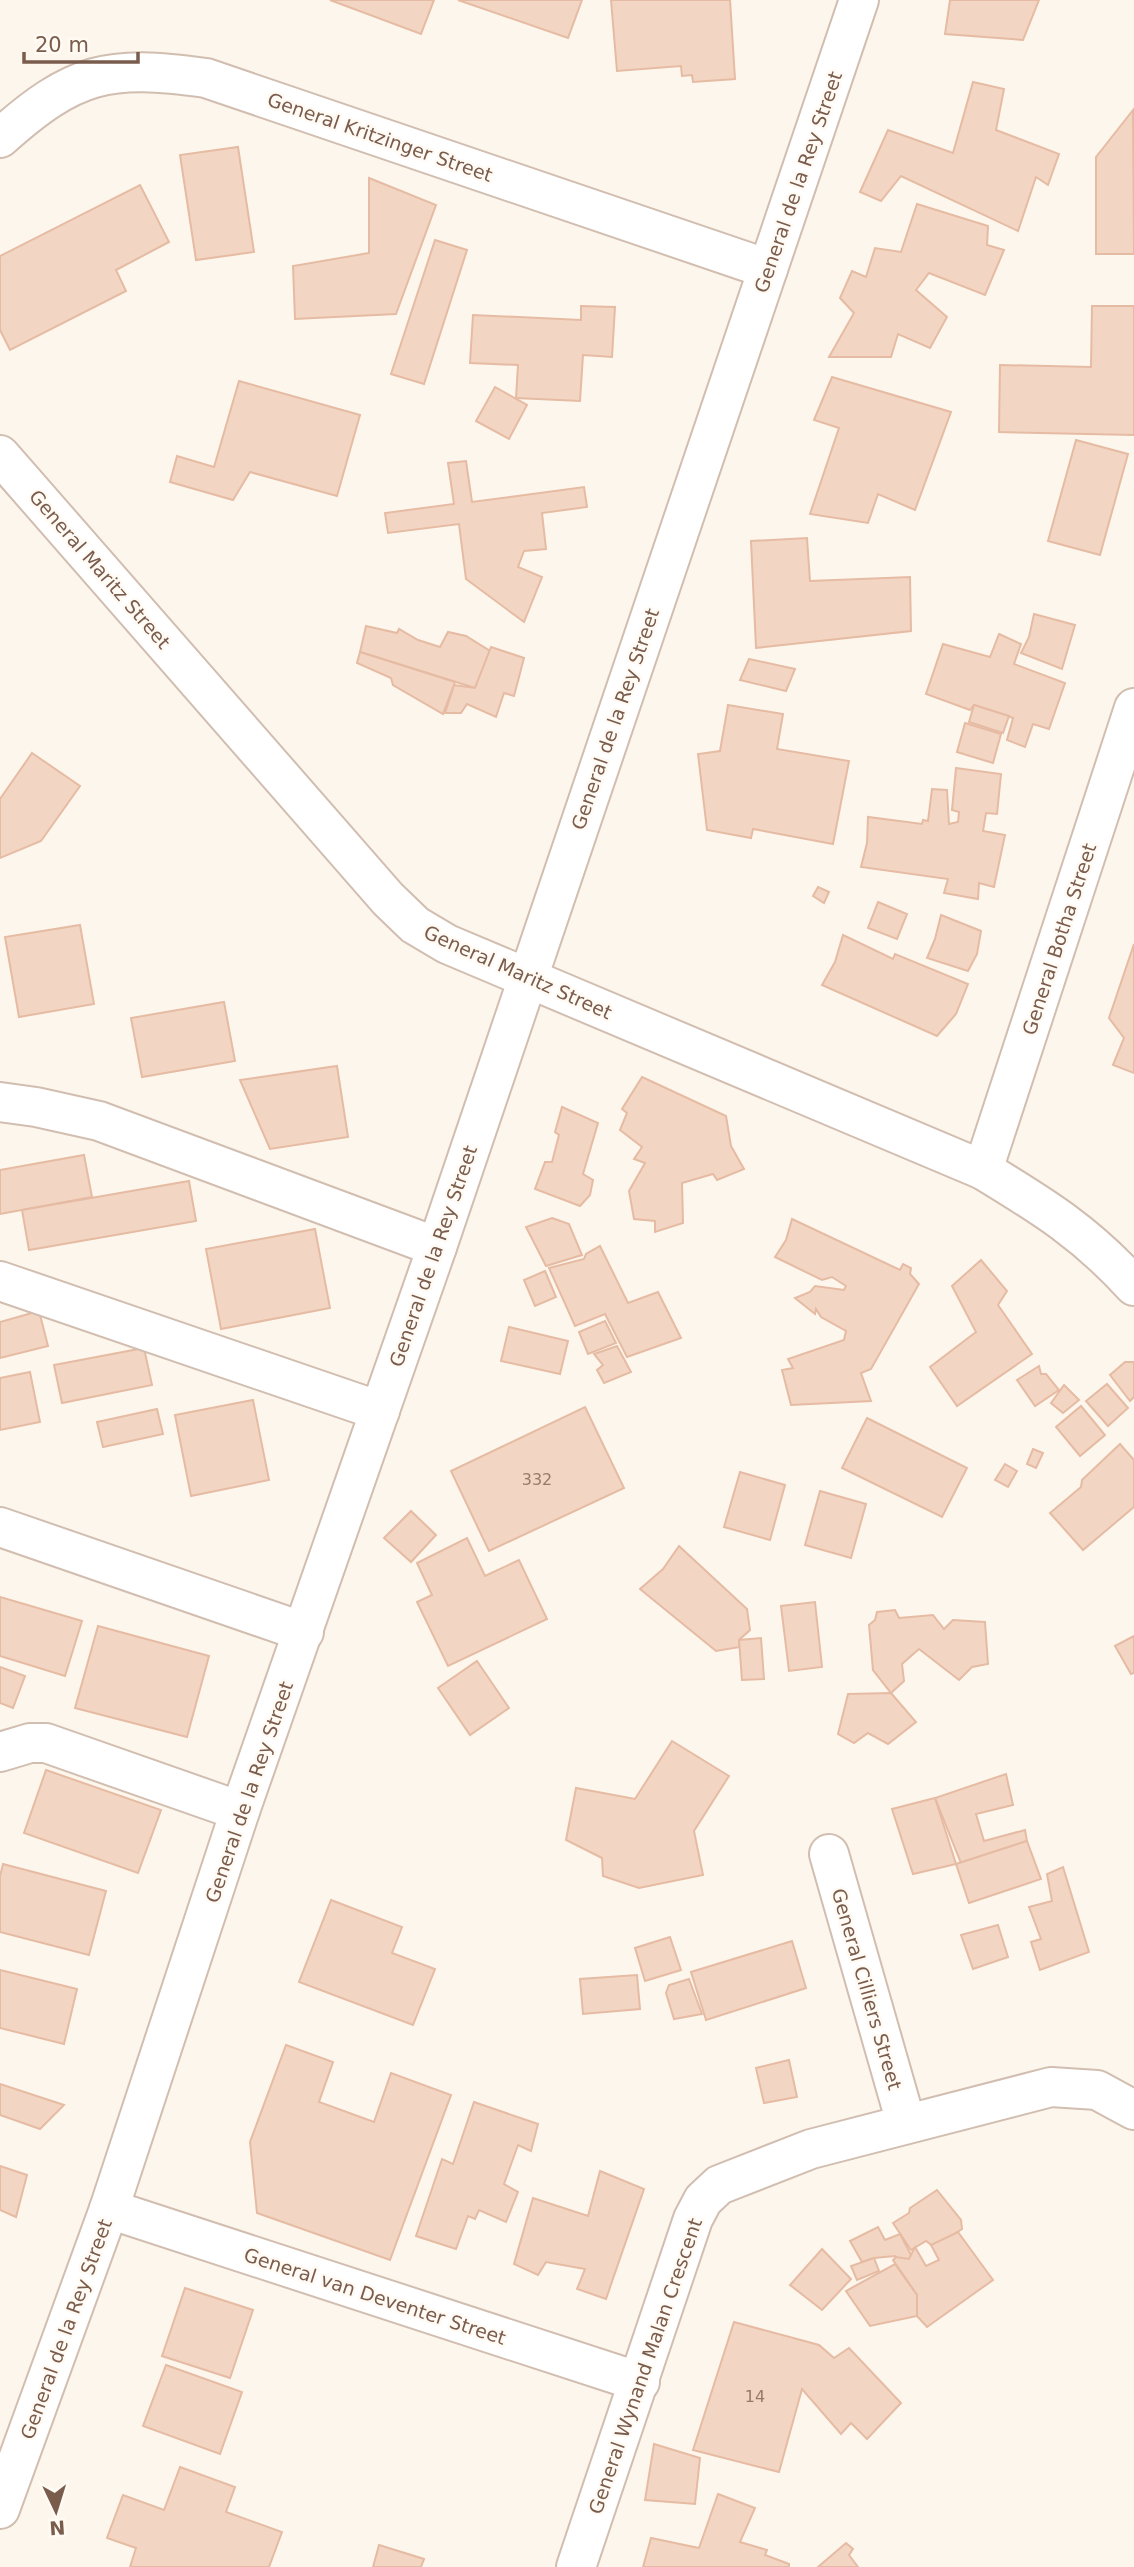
<svg xmlns="http://www.w3.org/2000/svg" width="1134" height="2567" font-family="'DejaVu Sans',sans-serif">
<style>
.building{fill:#f3d5c3;stroke:#e6bba3;stroke-width:2}
.lines{fill:none;stroke-linecap:round;stroke-linejoin:round}
.minor-casing{stroke:#d1beb0;stroke-width:42}
.minor{stroke:#fff;stroke-width:38}
.labels{text-anchor:middle;stroke-width:5;stroke-linejoin:round;paint-order:stroke}
.number-label{font-size:16px;fill:#987a6a}
.street-label{font-size:19px;fill:#7a5c4d;stroke:#fffaf3}
</style>
<rect width="100%" height="100%" fill="#fdf6ec"/>
<g class="building">
<path d="M330,0h104l-13,34z"/>
<path d="M458,0h124l-14,38z"/>
<path d="M611,0h119l5,79 -42,3 -1,-7 -10,1 -1,-10 -64,5z"/>
<path d="M950,0h89l-16,40 -78,-6z"/>
<path d="M973,82l31,7 -8,41 63,24 -11,31 -12,-8 -18,54 -117,-55 -20,25 -21,-9 28,-62 65,23z"/>
<path d="M1133,110l1,144h-38v-97z"/>
<path d="M238,147l16,105 -58,8 -16,-105z"/>
<path d="M369,178l67,27 -40,109 -101,5 -2,-53 76,-13z"/>
<path d="M140,185l29,57 -53,28 10,21 -116,59 -10,-20v-74z"/>
<path d="M917,204l71,22 -1,19 17,5 -19,45 -56,-22 -13,17 31,27 -17,31 -32,-14 -7,23h-62l25,-44 -14,-15 12,-27 14,6 9,-29 26,4z"/>
<path d="M435,240l32,10 -43,134 -33,-10z"/>
<path d="M581,306l34,1 -3,50 -29,-2 -3,46 -64,-3 2,-33 -48,-2 3,-48 108,5z"/>
<path d="M1092,306h42v129l-135,-3 1,-67 91,2z"/>
<path d="M832,377l119,35 -36,98 -37,-16 -10,29 -58,-9 29,-86 -25,-8z"/>
<path d="M239,381l121,34 -23,81 -87,-24 -17,28 -63,-18 7,-26 37,11z"/>
<path d="M495,387l32,18 -18,34 -33,-18z"/>
<path d="M1076,440l52,14 -28,101 -52,-14z"/>
<path d="M466,461l6,41 112,-15 3,20 -45,6 4,36 -22,2 -6,16 24,10 -18,45 -58,-43 -7,-55 -71,9 -3,-20 69,-9 -6,-41z"/>
<path d="M807,538l3,43 100,-4 1,54 -155,17 -5,-107z"/>
<path d="M1034,614l41,11 -13,44 -41,-16 8,-16z"/>
<path d="M366,626l31,7 2,-4 19,11 22,7 8,-15 18,4 24,15 -15,37 -115,-36z"/>
<path d="M999,634l22,10 -7,20 51,19 -16,46 -16,-5 -8,23 -18,-7 6,-22 -39,-13 -4,5 -44,-16 17,-50 47,13z"/>
<path d="M491,647l33,11 -10,38 -10,-3 -8,24 -29,-13 -6,9h-16l9,-28 21,3z"/>
<path d="M360,652l95,30 -12,32 -50,-29 -2,-7 -34,-15z"/>
<path d="M749,659l46,10 -9,22 -46,-11z"/>
<path d="M728,705l55,9 -6,35 72,12 -16,83 -80,-15 -2,9 -44,-8 -9,-76 22,-3z"/>
<path d="M974,705l35,11 -6,17 -34,-11z"/>
<path d="M965,723l36,11 -8,29 -36,-11z"/>
<path d="M32,753l48,33 -39,55 -41,17v-59z"/>
<path d="M956,768l45,6 -4,40 -11,-1 -3,18 22,4 -11,52 -15,-4 -1,16 -34,-6 4,-14 -87,-12 6,-24 1,-26 54,7 1,-4 5,1 4,-32 15,1 2,34 9,-2 1,-10 -7,-2z"/>
<path d="M818,887l11,5 -5,11 -11,-7z"/>
<path d="M878,902l29,12 -10,25 -29,-11z"/>
<path d="M941,915l40,16 -4,23 -9,17 -41,-13 8,-19z"/>
<path d="M80,925l14,79 -75,13 -14,-80z"/>
<path d="M843,935l50,24 2,-5 73,30 -12,30 -19,22 -115,-51 13,-23z"/>
<path d="M1134,944v129l-21,-8 11,-27 -15,-20z"/>
<path d="M224,1002l11,59 -93,16 -11,-59z"/>
<path d="M337,1066l11,71 -78,12 -30,-69z"/>
<path d="M642,1077l84,39 5,30 13,23 -27,11 -4,-6 -31,9 1,40 -28,9v-11l-21,-2 -5,-28 16,-28 -11,-4 8,-12 -22,-17 7,-17 -5,-4z"/>
<path d="M562,1107l36,16 -15,51 10,6 -3,15 -10,11 -45,-17 10,-27h7l7,-27 -4,-3z"/>
<path d="M84,1155l8,42 -92,17v-44z"/>
<path d="M189,1181l7,40 -167,29 -7,-40z"/>
<path d="M552,1218l17,6 13,31 -36,11 -20,-39z"/>
<path d="M792,1219l108,51 3,-6 8,4 -1,6 9,10 -48,85 -10,4 10,28 -80,4 -9,-35 11,-2 -5,-9 56,-19 2,-9 -25,-14 -5,-8 -1,5 -20,-16 15,-6 5,-6 29,4 2,-4 -14,-9 -10,3 -47,-23 11,-17z"/>
<path d="M315,1229l15,79 -109,21 -15,-80z"/>
<path d="M600,1246l28,57 30,-11 23,46 -54,19 -22,-43 -30,12 -26,-58 35,-9 2,-5z"/>
<path d="M981,1260l26,31 -9,14 34,49 -75,52 -27,-39 46,-35 -24,-46z"/>
<path d="M545,1271l11,26 -21,9 -11,-26z"/>
<path d="M39,1311l9,35 -48,12v-36z"/>
<path d="M605,1321l11,22 -28,11 -9,-22z"/>
<path d="M509,1327l59,14 -8,33 -59,-13z"/>
<path d="M617,1346l14,26 -27,11 -7,-13 6,-5 -9,-11z"/>
<path d="M144,1348l8,37 -90,18 -8,-38z"/>
<path d="M1125,1362h9v35l-4,4 -20,-26z"/>
<path d="M1039,1366l2,8h5l13,16 -24,16 -18,-26z"/>
<path d="M30,1372l10,50 -40,8v-52z"/>
<path d="M1107,1384l21,24 -20,18 -22,-25z"/>
<path d="M1064,1385l15,15 -16,13 -12,-10z"/>
<path d="M253,1400l16,80 -78,16 -16,-81z"/>
<path d="M1081,1406l24,29 -25,21 -24,-29z"/>
<path d="M585,1407l39,81 -135,63 -38,-80z"/>
<path d="M157,1409l6,25 -60,13 -6,-25z"/>
<path d="M867,1418l100,50 -25,49 -100,-49z"/>
<path d="M1120,1444l14,16v47l-51,43 -33,-37 31,-26 1,-7z"/>
<path d="M1033,1449l10,4 -7,15 -9,-4z"/>
<path d="M1005,1464l12,7 -9,16 -13,-7z"/>
<path d="M740,1472l45,13 -15,55 -46,-13z"/>
<path d="M820,1491l46,13 -15,54 -46,-13z"/>
<path d="M411,1511l25,24 -25,27 -27,-24z"/>
<path d="M467,1538l18,38 34,-16 28,59 -99,47 -31,-64 15,-7 -15,-32z"/>
<path d="M679,1546l68,63 3,21 -11,10 1,7 -24,4 -76,-62 23,-20z"/>
<path d="M0,1597l82,24 -17,55 -65,-20z"/>
<path d="M815,1602l7,65 -33,4 -8,-65z"/>
<path d="M895,1610l4,8 34,-3 11,14 9,-9 32,2 3,42 -16,3 -13,13 -40,-31 -17,15 2,17 -13,12 -18,-23 -4,-45 6,-5 2,-8z"/>
<path d="M98,1626l111,30 -22,81 -112,-29z"/>
<path d="M1134,1636v37l-3,1 -16,-28z"/>
<path d="M761,1638l3,41 -22,1 -3,-40z"/>
<path d="M477,1661l32,47 -39,27 -32,-47z"/>
<path d="M0,1667l25,9 -12,32 -13,-5z"/>
<path d="M891,1693l25,29 -28,22 -20,-11 -14,10 -16,-9 10,-40z"/>
<path d="M672,1741l57,35 -35,55 9,44 -64,13 -36,-12 -1,-18 -36,-18 10,-52 59,11z"/>
<path d="M46,1770l115,40 -23,63 -114,-40z"/>
<path d="M1006,1774l7,31 -37,9 8,27 41,-11 2,11 -66,22 -26,-65z"/>
<path d="M935,1798l21,66 -43,10 -21,-65z"/>
<path d="M1027,1841l14,38 -72,24 -13,-39z"/>
<path d="M3,1864l103,27 -17,64 -89,-23v-56z"/>
<path d="M1063,1867l26,85 -49,18 -9,-28 10,-3 -12,-32 23,-6 -5,-27z"/>
<path d="M331,1900l71,27 -10,26 43,16 -22,56 -114,-43z"/>
<path d="M998,1925l10,32 -35,12 -12,-34z"/>
<path d="M670,1937l11,33 -36,11 -10,-33z"/>
<path d="M792,1941l14,47 -100,32 -15,-48z"/>
<path d="M0,1970l77,19 -13,55 -64,-16z"/>
<path d="M637,1975l3,34 -57,5 -3,-35z"/>
<path d="M689,1979l13,35 -28,5 -8,-26 3,-8z"/>
<path d="M286,2045l47,17 -14,40 55,20 17,-49 60,22 -61,165 -133,-47 -7,-71z"/>
<path d="M789,2060l8,37 -33,6 -8,-35z"/>
<path d="M0,2084l64,21 -24,24 -40,-14z"/>
<path d="M474,2102l64,22 -7,27 -13,-6 -14,39 14,8 -12,30 -27,-12 -4,9 -7,-3 -12,33 -40,-13 26,-77 11,5z"/>
<path d="M0,2166l27,9 -11,42 -16,-7z"/>
<path d="M600,2171l44,18 -38,110 -29,-10 8,-20 -39,-7 -8,13 -24,-11 19,-66 55,18z"/>
<path d="M937,2190l24,30 1,9 -28,18 -8,-6 -15,9 -18,-27 16,-10 1,-5z"/>
<path d="M878,2227l7,13 15,-6 12,23 -10,8 -7,-9 -21,2 -12,4 -12,-21z"/>
<path d="M958,2232l35,48 -66,47 -10,-11v-21l-24,-35 3,-3 13,2 6,-12 11,19 13,-6 -8,-15z"/>
<path d="M822,2249l29,30 -29,31 -32,-25z"/>
<path d="M874,2258l5,13 -22,9 -6,-14z"/>
<path d="M895,2264l22,31v21l-47,10 -24,-35z"/>
<path d="M185,2288l68,22 -23,68 -68,-22z"/>
<path d="M734,2322l85,23 15,13 15,-10 52,55 -34,36 -16,-16 -10,11 -39,-45 -23,83 -86,-22z"/>
<path d="M166,2365l76,27 -22,62 -77,-28z"/>
<path d="M654,2444l46,14 -5,46 -50,-4z"/>
<path d="M180,2467l55,20 -9,25 56,20 -13,35h-139l6,-19 -29,-10 16,-43 41,15z"/>
<path d="M718,2494l37,14 -15,34 27,8 -2,5 24,9v3h-146l8,-29 48,10z"/>
<path d="M846,2543l7,6 -4,6 9,12h-40z"/>
<path d="M379,2545l45,14 -3,8h-48z"/>
</g>
<g class="lines">
<defs>
<g id="minor">
<path d="M0,138c74,-66 108,-74 206,-60l562,191"/>
<path d="M0,455l388,444 27,26 32,19 536,226c61,37 103,63 151,116"/>
<path d="M0,1102l36,5 63,14 338,126"/>
<path d="M983,1170l151,-462"/>
<path d="M0,1281l380,130"/>
<path d="M0,1527l304,105"/>
<path d="M0,1752l30,-9h16l194,68"/>
<path d="M829,1854l77,269"/>
<path d="M109,2209l531,173"/>
<path d="M0,2509l109,-300 131,-398 197,-564 422,-1247"/>
<path d="M576,2567l117,-348 10,-19 16,-15 92,-36 240,-62 46,3 37,20"/>
</g>
</defs>
<use href="#minor" class="minor-casing"/>
<use href="#minor" class="minor"/>
</g>
<g class="labels">
<g class="number-label">
<text x="537" y="1485">332</text>
<text x="755" y="2402">14</text>
</g>
<g class="street-label">
<text transform="translate(380 137) rotate(19)" y="7">General Kritzinger Street</text>
<text transform="translate(798 182) rotate(-71)" y="7">General de la Rey Street</text>
<text transform="translate(100 569) rotate(49)" y="7">General Maritz Street</text>
<text transform="translate(615 719) rotate(-71)" y="7">General de la Rey Street</text>
<text transform="translate(1059 939) rotate(-72)" y="7">General Botha Street</text>
<text transform="translate(518 972) rotate(24)" y="7">General Maritz Street</text>
<text transform="translate(433 1256) rotate(-71)" y="7">General de la Rey Street</text>
<text transform="translate(249 1792) rotate(-71)" y="7">General de la Rey Street</text>
<text transform="translate(867 1989) rotate(74)" y="7">General Cilliers Street</text>
<text transform="translate(375 2296) rotate(18)" y="7">General van Deventer Street</text>
<text transform="translate(66 2329) rotate(-70)" y="7">General de la Rey Street</text>
<text transform="translate(645 2366) rotate(-71)" y="7">General Wynand Malan Crescent</text>
</g>
</g>
<g transform="translate(56 2511) rotate(176)" stroke="#fffaf3" stroke-width="5" paint-order="stroke">
<path d="M0-5L12 26L0 18L-12 26Z" fill="#7a5c4d"/>
<text y="-10" font-size="19" font-weight="bold" text-anchor="middle" fill="#7a5c4d">N</text>
</g>
<path d="M24 52v10h114v-10" fill="none" stroke="#7a5c4d" stroke-width="3.5"/>
<text x="35" y="52" font-size="21" fill="#7a5c4d" stroke="#fffaf3" stroke-width="5" paint-order="stroke">20 m</text>
</svg>
